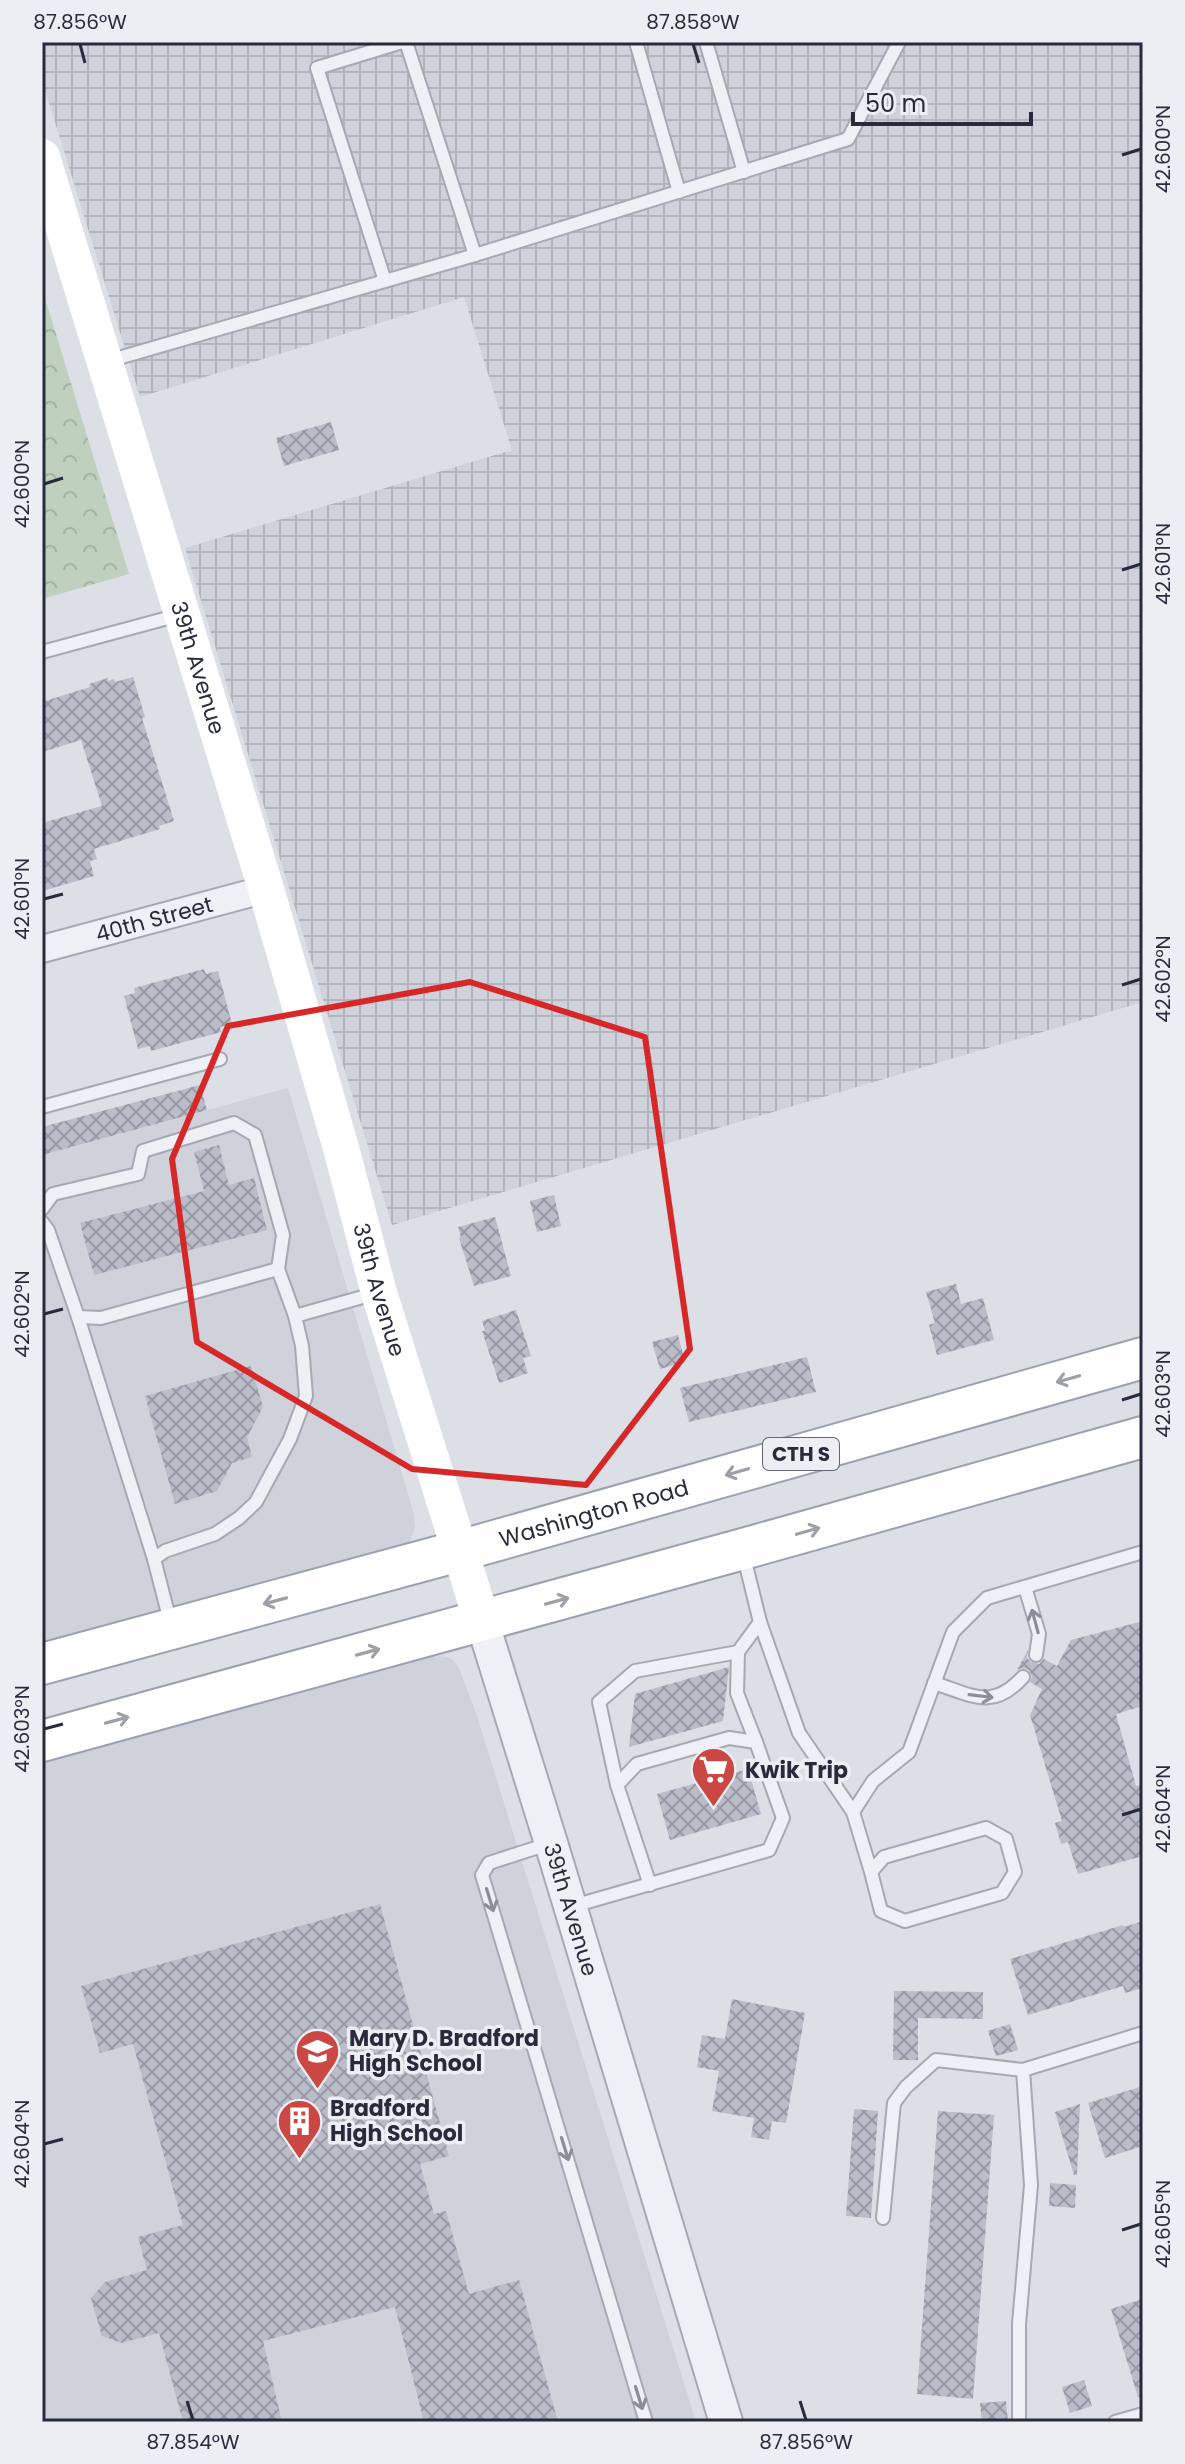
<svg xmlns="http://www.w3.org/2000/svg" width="1185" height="2464" font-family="Poppins,sans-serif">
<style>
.built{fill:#cfd1db}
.industrial{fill:url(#industrial-grid)}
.park{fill:url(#park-crowns)}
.building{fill:url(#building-cross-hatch)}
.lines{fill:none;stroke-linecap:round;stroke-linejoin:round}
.service-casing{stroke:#a6a9b3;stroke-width:16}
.minor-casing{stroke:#a6a9b3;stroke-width:30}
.tertiary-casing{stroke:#a6a9b3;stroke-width:36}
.primary-casing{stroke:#9ca1b1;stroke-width:44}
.service{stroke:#eff0f5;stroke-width:12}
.minor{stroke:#eff0f5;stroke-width:26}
.tertiary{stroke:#eff0f5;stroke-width:32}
.secondary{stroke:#fff;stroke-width:36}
.primary{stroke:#fff;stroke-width:40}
.oneway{stroke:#9ea0a7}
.oneway2{stroke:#8b8e98}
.marked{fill:none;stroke:#d62828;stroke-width:6;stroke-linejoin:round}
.ticks{fill:none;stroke:#272b3c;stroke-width:3}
.labels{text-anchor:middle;stroke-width:7;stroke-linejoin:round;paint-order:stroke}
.shield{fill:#eceef4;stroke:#626673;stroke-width:2}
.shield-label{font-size:20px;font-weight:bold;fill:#272b3c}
.street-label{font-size:22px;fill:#272b3c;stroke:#eceef4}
.poi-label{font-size:22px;font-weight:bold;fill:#272b3c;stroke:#eceef4;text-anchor:start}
.neatline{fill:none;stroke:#272b3c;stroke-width:3}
.ticks-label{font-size:20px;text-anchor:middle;fill:#272b3c}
</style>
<defs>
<pattern id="industrial-grid" width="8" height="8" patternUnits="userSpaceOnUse" patternTransform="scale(2)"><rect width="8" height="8" fill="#cfd1db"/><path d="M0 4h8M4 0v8" fill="none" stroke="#b2b4bd"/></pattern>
<pattern id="park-crowns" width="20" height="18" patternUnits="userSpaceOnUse" patternTransform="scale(2)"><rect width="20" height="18" fill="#bfd0be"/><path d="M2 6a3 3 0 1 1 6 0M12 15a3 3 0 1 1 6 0" fill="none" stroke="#a4b3a4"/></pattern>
<pattern id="building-cross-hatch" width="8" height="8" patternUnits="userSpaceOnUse" patternTransform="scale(2)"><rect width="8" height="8" fill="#babdc9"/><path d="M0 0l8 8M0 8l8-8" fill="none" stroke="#979aa4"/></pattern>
</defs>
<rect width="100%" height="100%" fill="#dcdfe6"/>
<g class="built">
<path d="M288,1088l125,423 2,16 -6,17 -367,102v-491z"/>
<path d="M442,1656l10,3 7,9 17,45 220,709h-654v-663l375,-101z"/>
</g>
<path class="industrial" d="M42,42h1101v960l-751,223 -207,-677 327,-98 -48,-153 -324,100 -98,-317z"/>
<path class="park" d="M42,288l87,286 -87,25z"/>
<g class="building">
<path d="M331,422l8,28 -55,16 -8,-28z"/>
<path d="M133,677l12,40 -3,1 32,103 -15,5 1,3 -66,20 3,10 -7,2 4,15 -52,15v-68l60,-17 -21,-66 -39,12v-50l48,-15 -1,-3 19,-6v3l6,-2 1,3z"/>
<path d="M204,969l2,5 12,-3 14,53 -12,3 1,5 -70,19 -1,-5 -12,3 -14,-53 11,-3 -1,-5z"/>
<path d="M200,1085l7,25 -165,45v-28z"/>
<path d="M219,1145l10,40 25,-7 13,52 -173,45 -14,-52 124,-32 -10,-39z"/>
<path d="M554,1195l7,31 -24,6 -7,-31z"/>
<path d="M495,1217l16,59 -37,10 -15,-48h2l-3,-11z"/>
<path d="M956,1284l5,20 22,-6 11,42 -57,15 -8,-30 6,-2 -9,-31z"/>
<path d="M516,1310l15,46 -8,2 5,15 -29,10 -17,-52h3l-3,-10z"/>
<path d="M678,1335l7,27 -25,7 -8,-27z"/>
<path d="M807,1357l9,35 -127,30 -9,-34z"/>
<path d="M251,1366l12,41 -16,30 5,20 -20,6 -15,28 -42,13 -30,-108z"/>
<path d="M1143,1621v85l-27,8 20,72 7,-2v72l-65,18 -10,-32 -7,2 -6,-21 7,-2 -32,-106 12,-26 -12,-7 2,-6 -3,-6 -7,-2 -5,2 11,-20 -1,8 4,4 8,2 5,-5 13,7 14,-26z"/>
<path d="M729,1667l-6,54 -94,26 6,-53z"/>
<path d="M748,1769l13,45 -91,26 -13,-46z"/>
<path d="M380,1904l69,252 -29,8 14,50 12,-3 23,83 50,-14 39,142h-134l-29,-115 -132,34 19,81h-99l-24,-89 -37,10 -20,-7 -11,-38 14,-16 42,-12 -9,-33 45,-12 -50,-181 -33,9 -19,-67z"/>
<path d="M1143,1921v67l-18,5 -2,-7 -95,29 -18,-56 113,-34 1,2z"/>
<path d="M894,1991l89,1v27l-65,-1v42h-25z"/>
<path d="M732,1999l73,14 -19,110 -14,-2 -3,19 -18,-3 3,-19 -42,-7 7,-40 -22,-4 5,-32 23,4z"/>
<path d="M1010,2024l8,26 -22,6 -8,-25z"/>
<path d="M1143,2086v60l-38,12 -17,-55z"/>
<path d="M1080,2104l-3,71h-3l-19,-63z"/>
<path d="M854,2109l24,2 -7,107 -25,-2z"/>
<path d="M938,2111l56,4 -21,284 -56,-5z"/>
<path d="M1050,2183l26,2 -1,23 -26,-2z"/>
<path d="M1143,2299v97l-5,1 -27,-88z"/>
<path d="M1084,2380l8,26 -22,7 -8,-26z"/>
<path d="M1006,2401l2,21h-26l-2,-19z"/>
</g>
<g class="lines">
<defs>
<g id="service">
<path d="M406,42l69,213"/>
<path d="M636,42l43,150"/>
<path d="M706,42l38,130"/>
<path d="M385,281l-68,-213 85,-26"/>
<path d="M108,361l367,-106 373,-116 51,-97"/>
<path d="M42,652l137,-37"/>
<path d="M42,1107l178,-48"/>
<path d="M42,1209l11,-15 85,-20 5,-23 91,-28 21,12 28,100 -5,34"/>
<path d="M42,1222l6,8 30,87 23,1 177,-49 17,47 7,30 4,50 -16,43 -34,63 -17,16 -24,16 -50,17 -11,8 17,66"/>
<path d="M295,1316l82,-23"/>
<path d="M78,1317l76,242"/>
<path d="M743,1553l17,69 -22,30 -1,41 19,49"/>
<path d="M1025,1587l14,47 -3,21"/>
<path d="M760,1622l39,111 54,79 18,60 13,-15 102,-29 20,11 9,33 -13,21 -97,28 -24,-10 -10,-39"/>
<path d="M934,1683c38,12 58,28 89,-6"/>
<path d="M617,1785l-18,-83 36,-31 103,-19"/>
<path d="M853,1812l20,-31 36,-29 44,-120 34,-34 156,-46"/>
<path d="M548,1844l-59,19 -7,12 164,547"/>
<path d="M573,1906l196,-56 14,-32 -27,-76 -27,-4 -92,26 -20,21 33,100"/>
<path d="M883,2218l11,-115 12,-16 30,-27 87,10 120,-37"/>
<path d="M1019,2422v-98l12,-139 -8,-115"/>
<path d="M1115,2422l28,-8"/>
</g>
<g id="minor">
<path id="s1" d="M42,949l224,-60"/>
</g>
<g id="tertiary">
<path id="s2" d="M482,1621l69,222 175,579"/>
</g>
<g id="primary">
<path id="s4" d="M42,1664l417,-113 684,-193"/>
<path d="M42,1741l701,-192 400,-112"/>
</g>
</defs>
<use href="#service" class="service-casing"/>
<use href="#minor" class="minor-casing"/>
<use href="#tertiary" class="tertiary-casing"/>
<use href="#primary" class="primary-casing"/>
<use href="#service" class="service"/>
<use href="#minor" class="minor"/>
<use href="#tertiary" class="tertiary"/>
<path class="secondary" id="s3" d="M42,157l224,732 75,259 38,145 103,328"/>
<use href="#primary" class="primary"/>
</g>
<defs><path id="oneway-shaft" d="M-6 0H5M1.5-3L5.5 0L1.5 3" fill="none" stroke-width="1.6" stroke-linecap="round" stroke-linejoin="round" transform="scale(2)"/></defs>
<g class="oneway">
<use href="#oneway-shaft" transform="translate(1068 1379) rotate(164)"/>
<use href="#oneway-shaft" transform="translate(737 1472) rotate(164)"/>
<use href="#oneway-shaft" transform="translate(808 1531) rotate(-16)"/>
<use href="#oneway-shaft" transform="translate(275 1601) rotate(165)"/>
<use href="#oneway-shaft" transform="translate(557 1601) rotate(-15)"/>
<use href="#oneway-shaft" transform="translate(368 1652) rotate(-15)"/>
<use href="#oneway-shaft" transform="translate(117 1720) rotate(-15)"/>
</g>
<g class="oneway2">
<use href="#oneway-shaft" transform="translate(1035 1621) rotate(-105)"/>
<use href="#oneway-shaft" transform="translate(981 1696) rotate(7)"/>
<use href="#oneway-shaft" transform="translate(490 1900) rotate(73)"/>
<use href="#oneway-shaft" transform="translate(565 2149) rotate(73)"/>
<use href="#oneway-shaft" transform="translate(639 2398) rotate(73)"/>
</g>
<path class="marked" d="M470,982l175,55 45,312 -104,136 -174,-16 -215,-127 -25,-183 56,-133z"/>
<path class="ticks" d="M80,44l5,19M693,44l6,19M1122,155l19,-6M44,484l19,-6M1122,570l19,-6M44,899l19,-5M1122,985l19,-6M44,1314l19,-5M1122,1400l19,-6M44,1729l19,-5M1122,1815l19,-6M44,2144l19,-5M1122,2230l19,-6M187,2401l6,19M800,2401l6,19"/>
<defs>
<symbol id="supermarket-pin" viewBox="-11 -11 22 30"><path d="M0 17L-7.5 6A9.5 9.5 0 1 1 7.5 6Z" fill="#ca4743" stroke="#eceef4"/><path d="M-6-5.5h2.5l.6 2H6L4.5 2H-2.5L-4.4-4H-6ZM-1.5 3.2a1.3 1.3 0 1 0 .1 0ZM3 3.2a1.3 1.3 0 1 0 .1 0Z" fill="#fff"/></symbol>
<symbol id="school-pin" viewBox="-11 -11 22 30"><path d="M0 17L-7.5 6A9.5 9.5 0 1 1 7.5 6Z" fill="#ca4743" stroke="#eceef4"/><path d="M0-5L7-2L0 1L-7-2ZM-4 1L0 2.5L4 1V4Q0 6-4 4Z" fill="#fff"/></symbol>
<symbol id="building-pin" viewBox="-11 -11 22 30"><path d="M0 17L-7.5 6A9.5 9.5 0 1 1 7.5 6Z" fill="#ca4743" stroke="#eceef4"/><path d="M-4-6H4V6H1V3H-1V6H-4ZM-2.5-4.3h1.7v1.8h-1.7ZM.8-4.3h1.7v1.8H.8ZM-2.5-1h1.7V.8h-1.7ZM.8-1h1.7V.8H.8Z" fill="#fff"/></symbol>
</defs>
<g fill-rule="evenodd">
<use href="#supermarket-pin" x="688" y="1744" width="51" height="69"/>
<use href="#school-pin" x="292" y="2026" width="51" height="69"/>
<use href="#building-pin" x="274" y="2096" width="51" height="69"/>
</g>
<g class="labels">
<rect class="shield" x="763" y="1438" width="76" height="32" rx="6"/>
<g class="shield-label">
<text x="801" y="1461">CTH S</text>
</g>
<g class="street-label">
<text dy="8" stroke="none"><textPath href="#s3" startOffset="534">39th Avenue</textPath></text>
<text dy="8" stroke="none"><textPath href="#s1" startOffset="116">40th Street</textPath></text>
<text dy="8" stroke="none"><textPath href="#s3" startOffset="1182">39th Avenue</textPath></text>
<text dy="8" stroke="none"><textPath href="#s4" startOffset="572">Washington Road</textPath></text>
<text dy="8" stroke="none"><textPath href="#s2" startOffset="302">39th Avenue</textPath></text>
</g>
<g class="poi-label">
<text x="745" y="1778">Kwik Trip</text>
<text x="349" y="2046">Mary D. Bradford<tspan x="349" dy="25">High School</tspan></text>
<text x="330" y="2116">Bradford<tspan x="330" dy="25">High School</tspan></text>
</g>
</g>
<rect width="1185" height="2464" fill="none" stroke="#eceef4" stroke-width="88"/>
<path d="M853 112v12h178v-12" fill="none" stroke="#272b3c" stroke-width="4"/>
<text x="865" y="112" font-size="24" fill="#272b3c" stroke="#eceef4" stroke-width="6" paint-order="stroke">50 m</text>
<rect x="44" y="44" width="1097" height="2376" class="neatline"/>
<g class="ticks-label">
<text x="80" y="29">87.856°W</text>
<text x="693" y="29">87.858°W</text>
<text transform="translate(1163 149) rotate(-90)" y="7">42.600°N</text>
<text transform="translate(22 484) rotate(-90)" y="7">42.600°N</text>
<text transform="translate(1163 564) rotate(-90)" y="7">42.601°N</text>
<text transform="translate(22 899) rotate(-90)" y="7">42.601°N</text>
<text transform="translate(1163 979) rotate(-90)" y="7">42.602°N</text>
<text transform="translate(22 1314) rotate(-90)" y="7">42.602°N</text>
<text transform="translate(1163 1394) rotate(-90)" y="7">42.603°N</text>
<text transform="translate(22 1729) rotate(-90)" y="7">42.603°N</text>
<text transform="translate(1163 1809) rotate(-90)" y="7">42.604°N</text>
<text transform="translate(22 2144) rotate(-90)" y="7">42.604°N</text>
<text transform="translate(1163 2224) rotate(-90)" y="7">42.605°N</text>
<text x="193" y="2449">87.854°W</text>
<text x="806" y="2449">87.856°W</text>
</g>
</svg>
